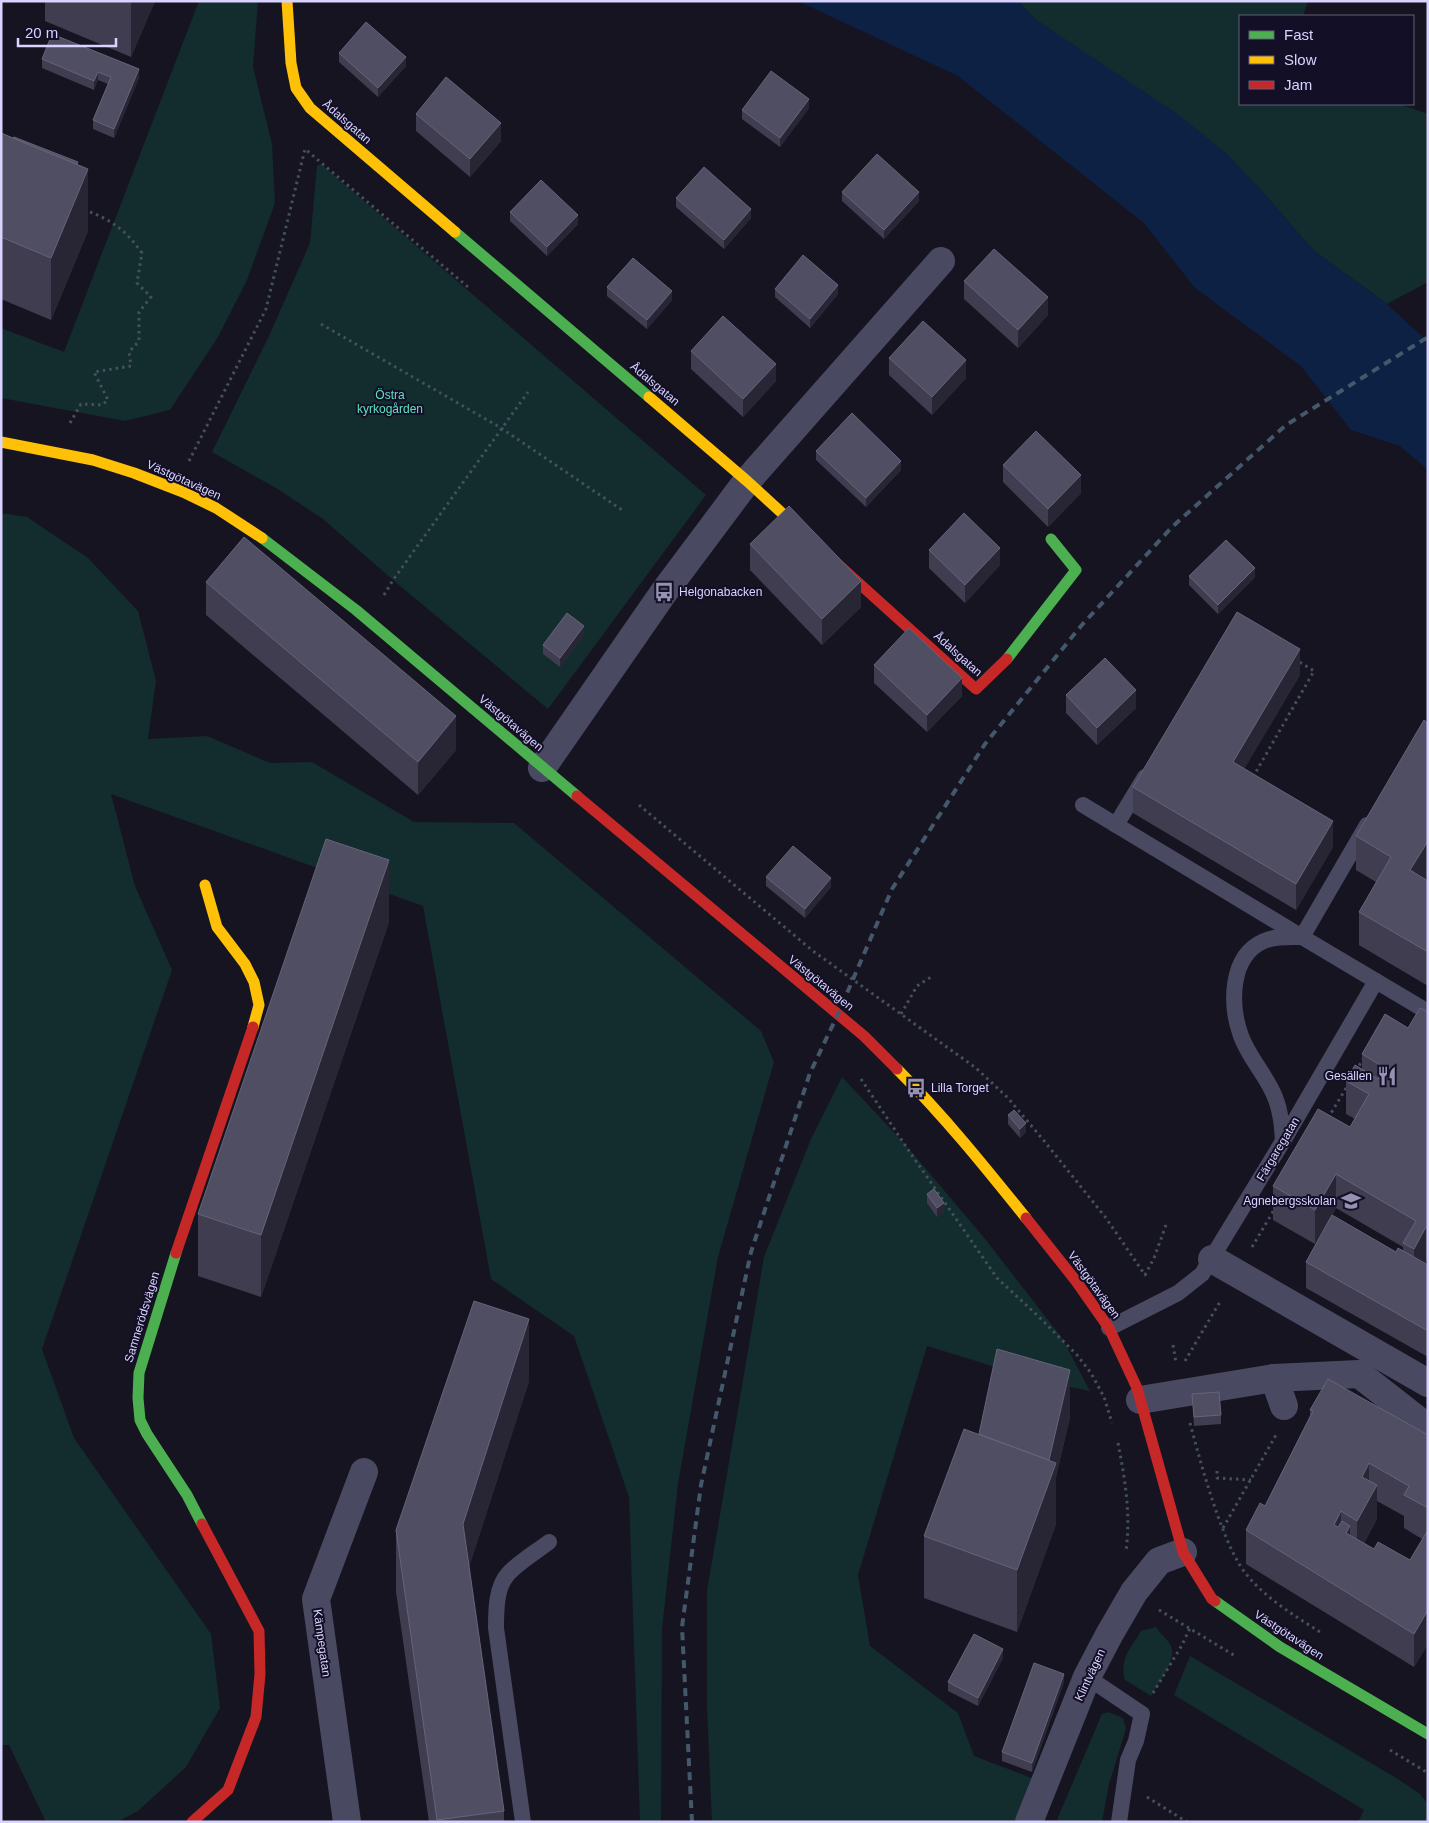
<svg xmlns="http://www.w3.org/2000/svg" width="1429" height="1823" font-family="Helvetica,sans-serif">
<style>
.green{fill:#132c2d}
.water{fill:#0d2144}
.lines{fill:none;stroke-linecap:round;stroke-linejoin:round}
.path{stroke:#44505f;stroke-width:3;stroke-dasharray:2.5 4;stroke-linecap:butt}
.lane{stroke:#4a4962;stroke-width:16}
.street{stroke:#4a4962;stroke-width:28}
.fast{stroke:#4caf50;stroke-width:11}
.slow{stroke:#ffc107;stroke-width:11}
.jam{stroke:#c62828;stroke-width:11}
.rail{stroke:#43596b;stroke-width:4;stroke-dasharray:8 6;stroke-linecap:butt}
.wall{fill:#403d50;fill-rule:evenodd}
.shaded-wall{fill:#282635}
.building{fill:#504e63;stroke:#66637b}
.labels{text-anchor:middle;stroke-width:4;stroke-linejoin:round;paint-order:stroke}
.street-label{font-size:12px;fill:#d9d4ff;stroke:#130f26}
.park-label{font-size:12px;fill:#5fe0c0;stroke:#130f26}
.poi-label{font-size:12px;fill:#d9d4ff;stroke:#130f26;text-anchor:start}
</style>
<rect width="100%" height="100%" fill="#161421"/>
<g class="green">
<path d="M199,1h59l-5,66 19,77 3,59 -28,77 -29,57 -48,73 -45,11 -124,-23v-70l63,24z"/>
<path d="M1018,1h290l-5,15h-63v88h159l29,10v168l-41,22 -74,-54 -52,-60 -226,-171z"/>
<path d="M321,164l385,331 -158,214 -155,-129 -70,-61 -47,-31 -64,-36 57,-116 41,-93 7,-77z"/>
<path d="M1,513l26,4 61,41 50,53 18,70 -8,58 59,-3 63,27 42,-1 102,60 100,1 247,208 13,31 -56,195 -40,227 -16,145 -1,193h-21l-11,-325 -55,-161 -83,-57 -68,-373 -312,-112 24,92 37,84 -130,379 32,89 137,196 9,74 -34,59 -48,44 -21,11h-71l-37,-77h-8z"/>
<path d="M842,1077l62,66 82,97 76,98 28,53 -49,-10 -114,-35 -69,229 12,71 88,67 16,43 58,22 -15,44h-305l-5,-114v-117l57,-334 47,-118z"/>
<path d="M1156,1627c4,6 12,13 15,19 6,15 -13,38 -20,50l-26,-16c-6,-21 6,-32 16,-49z"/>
<path d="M1190,1656l208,123 22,15 8,10v18h-70l6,-12 -190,-115z"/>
<path d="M1109,1712l14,6 3,11 -17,55 -7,38h-46l46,-108z"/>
</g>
<path class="water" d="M798,1h220l17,18 144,96 48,39 34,36 52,60 74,54 41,38v128l-28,-24 -49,-16 -50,-64 -106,-78 -51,-65 -186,-147z"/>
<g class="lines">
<g class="path">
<path d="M321,324l180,104 124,84"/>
<path d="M70,423l11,-19 21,1 6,-5 -14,-28 37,-6 -2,-14 10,-11v-29l12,-15 -14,-14 5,-30c-17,-24 -30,-32 -56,-43"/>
<path d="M189,461l77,-152 39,-160 163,138"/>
<path d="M384,595l9,-15 135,-188"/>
<path d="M1253,777l61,-106 -16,-10"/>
<path d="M639,805l174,146 163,117 32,30 37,44 61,76 39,57 9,-17 12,-33"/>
<path d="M901,1014l16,-28 14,-9"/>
<path d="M1356,1071l7,-12"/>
<path d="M861,1079l46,69 90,130 41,38 39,39 14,18 13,24 8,26"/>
<path d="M1328,1118l20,-33"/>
<path d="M1252,1247l22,-37"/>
<path d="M1173,1345l3,18"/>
<path d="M1185,1361l36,-61"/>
<path d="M1190,1423c9,34 18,66 30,99 6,15 12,31 21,45 19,28 51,47 79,65"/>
<path d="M1118,1443c7,36 13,71 8,108"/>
<path d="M1217,1471v7l34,2"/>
<path d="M1223,1528l53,-93"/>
<path d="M1159,1610l78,47"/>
<path d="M1153,1693l29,-48 8,-17"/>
<path d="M1390,1750l38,23"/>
<path d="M1147,1797l40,25"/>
</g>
<g class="lane">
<path d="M1083,805l219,132 65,-112"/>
<path d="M1116,825l29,-48"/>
<path d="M1283,1141c-1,-15 -2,-29 -8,-44 -9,-22 -26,-39 -34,-61 -11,-30 -12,-80 23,-95 12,-5 25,-4 38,-4l126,75"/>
<path d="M1109,1328l69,-35 24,-19 81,-133 93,-160"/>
<path d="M1087,1677l55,37 -6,27 -8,19 -9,62"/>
<path d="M523,1822l-27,-194c0,-17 0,-41 12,-54 11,-12 28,-22 41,-32"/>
</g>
<g class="street">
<path d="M542,768l122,-176 83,-111 194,-220"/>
<path d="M1212,1259l216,124"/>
<path d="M1274,1378l10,28"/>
<path d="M1140,1400l134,-22 85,-4 69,54"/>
<path d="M347,1822l-31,-223 48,-127"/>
<path d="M1029,1822l58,-145 22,-42 25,-43 25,-31 24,-9"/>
</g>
<g class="fast">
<path d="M455,232l194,165"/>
<path d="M262,538l94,72 221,186"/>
<path d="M1007,659l69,-89 -25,-31"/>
<path d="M176,1253l-37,120 -1,25 2,22 7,14 40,61 15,29"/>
<path d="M1215,1601l65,46 148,87"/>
</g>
<g class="slow">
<path d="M287,1l4,62 5,25 14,20 145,124"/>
<path d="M649,397l98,84 84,77"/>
<path d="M1,442l92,18 41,13 49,19 33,16 46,30"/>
<path d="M205,885l12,42 28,37 9,18 5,23 -6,22"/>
<path d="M897,1069c47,47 88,98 129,149"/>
</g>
<g class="jam">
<path d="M831,558l145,131 31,-30"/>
<path d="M577,796l287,240 33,33"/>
<path d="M1026,1218l50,63 33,47 28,60 46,164 29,47 3,2"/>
<path d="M176,1253l77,-226"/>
<path d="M192,1822l36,-32 28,-73 4,-43 -1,-43 -57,-107"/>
</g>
<path class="rail" d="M692,1822l-10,-195 19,-142 50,-233 59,-179 28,-59 54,-125 93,-145 96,-118 91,-99 114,-102 142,-88"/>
</g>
<g class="wall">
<path d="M45,1h110l-24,56 -86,-36z"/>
<path d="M339,53l67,13 -28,31 -39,-35z"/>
<path d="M42,59l97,19 -25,60 -21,-9v-9l15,-36 -10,-4 -4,10 -52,-22z"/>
<path d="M809,108l-29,39 -38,-28v-9z"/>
<path d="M416,114l85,27 -31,36 -54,-46z"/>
<path d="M1,133l77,32 10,66 -37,89 -50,-21z"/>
<path d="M842,192l77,9 -35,38 -42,-38z"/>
<path d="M676,198l75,20 -27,31 -48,-42z"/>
<path d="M510,212l68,12 -31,32 -37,-35z"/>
<path d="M964,281l84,34 -30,33 -54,-49z"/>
<path d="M607,287l65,13 -25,29 -40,-33z"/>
<path d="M775,289l63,5 -28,34 -35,-31z"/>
<path d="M691,351l85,30 -33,36 -52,-48z"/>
<path d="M889,358l77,20 -34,37 -43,-40z"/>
<path d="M816,451l85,19 -35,37 -50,-47z"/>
<path d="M1003,465l78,28 -33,34 -45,-45z"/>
<path d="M750,544l111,63 -39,38 -72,-75z"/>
<path d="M929,550l71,15 -35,38 -36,-35z"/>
<path d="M1189,576l66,1 -37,37 -29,-29z"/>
<path d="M206,582l250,168 -38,45 -212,-180z"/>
<path d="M584,635l-24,32 -17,-13v-9z"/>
<path d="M874,665l88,31 -35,36 -53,-49z"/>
<path d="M1300,675l-56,94 89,78 -37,63 -163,-97v-26z"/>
<path d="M1066,695l70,13 -39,37 -31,-32z"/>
<path d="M1428,723v152l-3,4 3,2v105l-69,-41v-33l17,-30 -20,-12v-34z"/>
<path d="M766,877l65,10 -26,31 -39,-32z"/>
<path d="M389,922l-128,375 -63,-21v-62z"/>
<path d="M1428,1012v250l-2,-1 -1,3 3,1v92l-122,-69v-26l90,-10 7,-1v-4l-67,-39 -21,36 -42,-24v-34l77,-59 5,-8 -9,-5v-33l16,-12v-15l46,-26z"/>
<path d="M1008,1115l18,17 -6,6 -12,-14z"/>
<path d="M927,1194l17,18 -7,5 -10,-14z"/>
<path d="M529,1381l-60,186 35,244v11h-75l-33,-230v-62z"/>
<path d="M1192,1394l29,21v9l-27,2z"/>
<path d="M1310,1410l118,25v209l-14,23 -168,-103v-34l19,-24 45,-90zM1377,1501l27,15v12l18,11 -12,21 -36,-11 -10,-6 13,-24z"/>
<path d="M1070,1417l-14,60v47l-39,108 -93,-34v-62l55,-102z"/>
<path d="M1003,1658l-25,48 -30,-15v-9z"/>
<path d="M1064,1682l-32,90 -30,-11v-9z"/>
</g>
<g class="shaded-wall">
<path d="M131,1h24l-24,56z"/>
<path d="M406,57v9l-28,31v-9z"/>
<path d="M139,69v9l-25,60v-9z"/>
<path d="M98,72v8l-4,10v-9z"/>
<path d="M809,99v9l-29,39v-9z"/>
<path d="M501,123v18l-31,36v-18z"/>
<path d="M88,169v62l-37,89v-62z"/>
<path d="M919,192v9l-35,38v-9z"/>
<path d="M751,209v9l-27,31v-9z"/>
<path d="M578,215v9l-31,32v-9z"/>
<path d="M838,285v9l-28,34v-9z"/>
<path d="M672,291v9l-25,29v-9z"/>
<path d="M1048,297v18l-30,33v-18z"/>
<path d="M966,360v18l-34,37v-18z"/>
<path d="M776,364v17l-33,36v-18z"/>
<path d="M901,461v9l-35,37v-9z"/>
<path d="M1081,475v18l-33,34v-18z"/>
<path d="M1000,548v17l-35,38v-18z"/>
<path d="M1255,568v9l-37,37v-9z"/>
<path d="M861,581v26l-39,38v-26z"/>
<path d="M584,626v9l-24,32v-9z"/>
<path d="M1300,649v26l-67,113v-26z"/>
<path d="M962,678v18l-35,36v-17z"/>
<path d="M1136,690v18l-39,37v-17z"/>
<path d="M456,716v34l-38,45v-33z"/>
<path d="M1333,821v26l-37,63v-26z"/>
<path d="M1428,841v34l-18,29v-34z"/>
<path d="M389,860v62l-128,375v-62z"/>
<path d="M831,878v9l-26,31v-9z"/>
<path d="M1026,1123v9l-6,6v-9z"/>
<path d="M1336,1174v34l-21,36v-34z"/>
<path d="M944,1203v9l-7,5v-9z"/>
<path d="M1426,1227v34l-12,22v-34z"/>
<path d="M529,1319v62l-66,205v-62z"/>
<path d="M1070,1370v47l-14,60v47l-39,108v-62l29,-97z"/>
<path d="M1369,1463v33l-7,-19z"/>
<path d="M1377,1485v34l-20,35v-33z"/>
<path d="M1341,1511v34l-7,-20z"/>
<path d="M1350,1526v34l-4,-27z"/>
<path d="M1428,1610v34l-14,23v-33z"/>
<path d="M1003,1649v9l-25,48v-8z"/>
<path d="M1064,1674v8l-32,90v-9z"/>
</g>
<g class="building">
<path d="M366,22l40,35 -28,31 -39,-35z"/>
<path d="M52,34l87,35 -25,60 -21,-9 18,-43 -13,-5 -4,9 -52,-22z"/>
<path d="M771,71l38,28 -29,39 -38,-28z"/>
<path d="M446,77l55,46 -31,36 -54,-45z"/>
<path d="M1,133l87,36 -37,89 -50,-21z"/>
<path d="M14,137l64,25 -1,2 -64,-26z"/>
<path d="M877,154l42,38 -35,38 -42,-38z"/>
<path d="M704,167l47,42 -27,31 -48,-42z"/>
<path d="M541,180l37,35 -31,32 -37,-35z"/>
<path d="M994,249l54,48 -30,33 -54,-49z"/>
<path d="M803,255l35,30 -28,34 -35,-30z"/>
<path d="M633,258l39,33 -25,29 -40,-33z"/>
<path d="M723,316l53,48 -33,35 -52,-48z"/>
<path d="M923,321l43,39 -34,37 -43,-39z"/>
<path d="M852,413l49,48 -35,37 -50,-47z"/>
<path d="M1036,431l45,44 -33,34 -45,-44z"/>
<path d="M789,506l72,75 -39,38 -72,-75z"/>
<path d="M964,513l36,35 -35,37 -36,-35z"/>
<path d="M244,537l212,179 -38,46 -212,-180z"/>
<path d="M1226,540l29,28 -37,37 -29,-29z"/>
<path d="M1237,612l63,37 -67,113 100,59 -37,63 -163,-97z"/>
<path d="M567,613l17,13 -24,32 -17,-13z"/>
<path d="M909,628l53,50 -35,37 -53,-50z"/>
<path d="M1105,658l31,32 -39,38 -31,-33z"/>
<path d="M1424,720l4,3v118l-18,29 18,11v71l-69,-40 32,-55 -35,-21z"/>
<path d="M326,839l63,21 -128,375 -63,-21z"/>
<path d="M793,846l38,32 -26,31 -39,-32z"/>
<path d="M1420,1008l8,4v216l-2,-1 -12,22 -11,-6 13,-22 -80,-47 -21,36 -42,-24 45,-77 32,18 19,-33 -23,-13 9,-16 23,14 7,-11 -23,-14 23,-40 23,14z"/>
<path d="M1014,1110l12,13 -6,6 -12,-14z"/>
<path d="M934,1189l10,14 -7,5 -10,-14z"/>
<path d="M1332,1215l64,37 2,-4 30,17v66l-122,-69z"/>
<path d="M474,1301l55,18 -66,205 41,287 -67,9 -41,-290z"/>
<path d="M997,1349l73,21 -21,90 -70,-26z"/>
<path d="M1328,1379l100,56v73l-24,-13 5,-9 -40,-23 -7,14 15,8 -20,36 -16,-10 -7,14 4,2 4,-6 8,5 -4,7 28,16 4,-7 32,18 18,-30v80l-14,24 -168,-104 14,-27 5,3 48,-95 -3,-1z"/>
<path d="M1219,1392l2,23 -27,2 -2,-23z"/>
<path d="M964,1429l92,34 -39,107 -93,-34z"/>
<path d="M974,1634l29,15 -25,49 -30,-16z"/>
<path d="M1034,1663l30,11 -32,89 -30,-11z"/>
</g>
<defs>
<symbol id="bus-bare" viewBox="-9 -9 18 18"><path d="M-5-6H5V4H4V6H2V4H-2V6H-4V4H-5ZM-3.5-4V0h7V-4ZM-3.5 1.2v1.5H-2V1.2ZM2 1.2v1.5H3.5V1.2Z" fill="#9591b1" stroke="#130f26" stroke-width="2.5" paint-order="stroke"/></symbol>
<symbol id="restaurant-bare" viewBox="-9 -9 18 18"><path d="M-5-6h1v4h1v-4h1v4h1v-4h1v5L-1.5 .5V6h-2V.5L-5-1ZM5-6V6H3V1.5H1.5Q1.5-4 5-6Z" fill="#9591b1" stroke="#130f26" stroke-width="2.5" paint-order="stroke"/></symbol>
<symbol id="school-bare" viewBox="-9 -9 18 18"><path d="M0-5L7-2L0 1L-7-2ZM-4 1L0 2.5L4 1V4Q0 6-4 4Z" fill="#9591b1" stroke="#130f26" stroke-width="2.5" paint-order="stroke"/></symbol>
</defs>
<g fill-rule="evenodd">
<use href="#bus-bare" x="650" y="578" width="28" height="28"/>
<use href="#restaurant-bare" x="1373" y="1062" width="28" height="28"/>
<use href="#bus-bare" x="902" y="1074" width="28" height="28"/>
<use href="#school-bare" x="1337" y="1187" width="28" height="28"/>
</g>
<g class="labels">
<g class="street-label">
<text transform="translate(347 122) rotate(41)" y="4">Ådalsgatan</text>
<text transform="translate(655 384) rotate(40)" y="4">Ådalsgatan</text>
<text transform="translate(184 480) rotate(24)" y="4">Västgötavägen</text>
<text transform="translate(958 654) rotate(42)" y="4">Ådalsgatan</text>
<text transform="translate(511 723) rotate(40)" y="4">Västgötavägen</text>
<text transform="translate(821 983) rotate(39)" y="4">Västgötavägen</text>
<text transform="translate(1278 1149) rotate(-59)" y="4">Färgaregatan</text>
<text transform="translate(1094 1285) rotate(54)" y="4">Västgötavägen</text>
<text transform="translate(142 1317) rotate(-73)" y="4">Samnerödsvägen</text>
<text transform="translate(1289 1635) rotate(33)" y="4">Västgötavägen</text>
<text transform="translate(322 1643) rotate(82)" y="4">Kämpegatan</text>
<text transform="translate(1090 1675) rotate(-65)" y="4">Klintvägen</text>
</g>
<g class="park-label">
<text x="390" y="399">Östra<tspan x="390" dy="14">kyrkogården</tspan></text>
</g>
<g class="poi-label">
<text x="679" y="596">Helgonabacken</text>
<text x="1372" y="1080" text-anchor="end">Gesällen</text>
<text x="931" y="1092">Lilla Torget</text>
<text x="1336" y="1205" text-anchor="end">Agnebergsskolan</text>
</g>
</g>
<rect width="1429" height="1823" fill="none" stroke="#d9d4ff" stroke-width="5"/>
<rect x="1239" y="15" width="175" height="90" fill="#130f26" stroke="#625e7d"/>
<rect x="1249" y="31" width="25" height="8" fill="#4caf50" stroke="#625e7d"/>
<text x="1284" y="40" font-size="15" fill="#d9d4ff">Fast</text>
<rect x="1249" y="56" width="25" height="8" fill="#ffc107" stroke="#625e7d"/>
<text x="1284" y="65" font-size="15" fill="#d9d4ff">Slow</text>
<rect x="1249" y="81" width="25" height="8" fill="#c62828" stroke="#625e7d"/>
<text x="1284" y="90" font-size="15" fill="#d9d4ff">Jam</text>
<path d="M18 38v8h98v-8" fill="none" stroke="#d9d4ff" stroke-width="2.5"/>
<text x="25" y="38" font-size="15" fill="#d9d4ff" stroke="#130f26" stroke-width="4" paint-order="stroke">20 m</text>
</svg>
